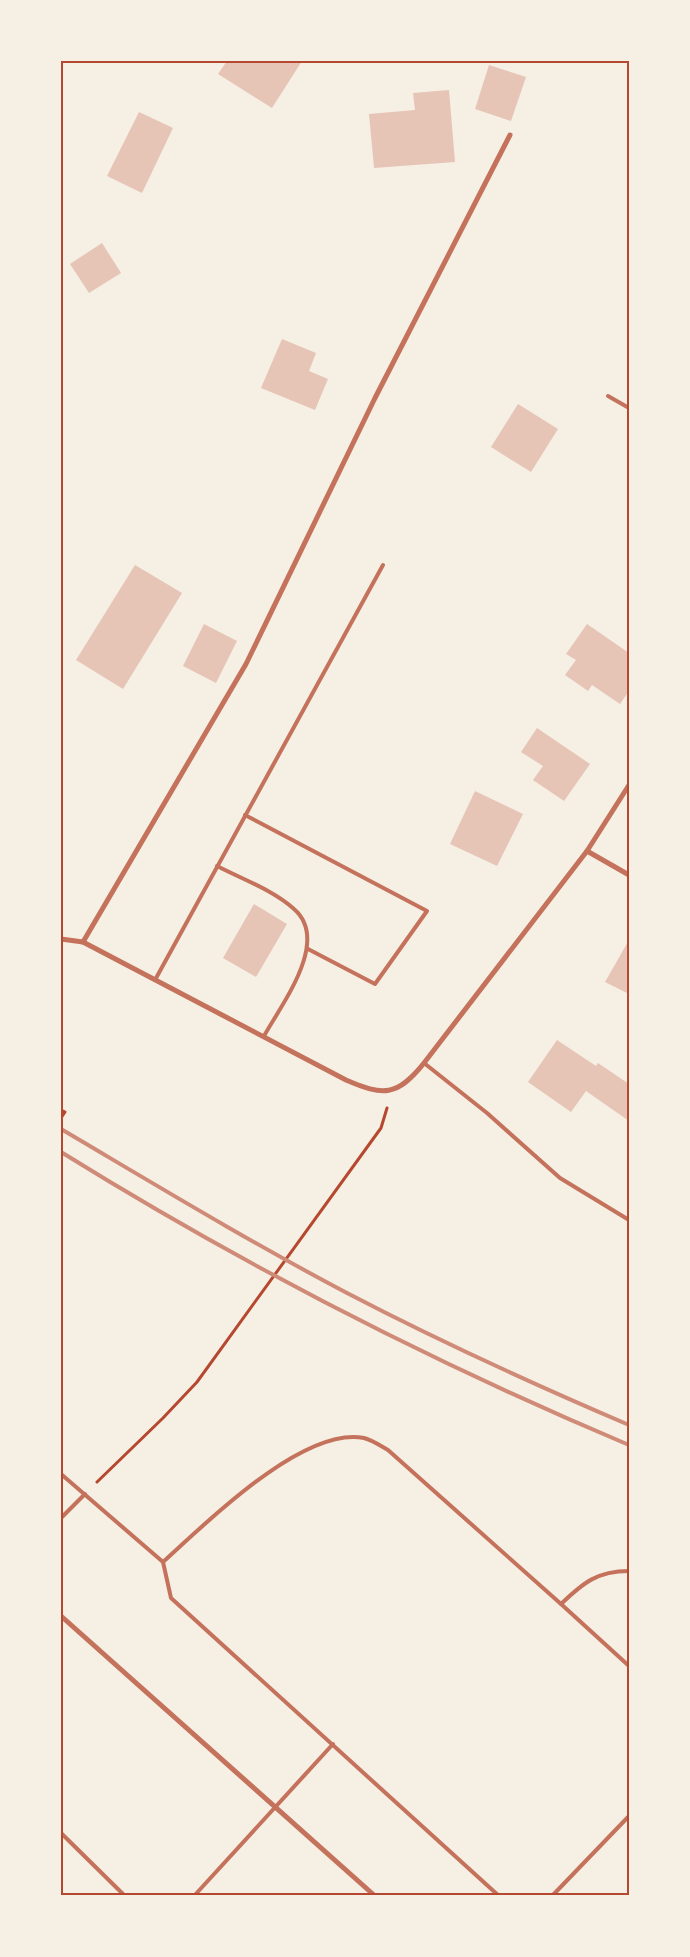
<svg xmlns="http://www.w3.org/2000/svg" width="690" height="1957" font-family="Mulish,sans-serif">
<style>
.building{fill:#e6c5b7}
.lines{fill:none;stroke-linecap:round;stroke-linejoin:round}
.path{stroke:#b5482f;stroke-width:3}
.service{stroke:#c5725c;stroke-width:4}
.minor{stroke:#c5725c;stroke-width:5}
.rail{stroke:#cf8b77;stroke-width:4}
.neatline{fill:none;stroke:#b5482f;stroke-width:2}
</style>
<rect width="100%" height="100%" fill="#f6efe4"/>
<g class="building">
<path d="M227,61h75l-30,47 -54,-34z"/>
<path d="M489,65l37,12 -15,44 -36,-12z"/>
<path d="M449,90l6,72 -81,6 -5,-54 46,-4 -2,-17z"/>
<path d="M139,112l34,16 -31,65 -35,-17z"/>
<path d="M102,243l19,30 -32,20 -19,-29z"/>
<path d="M282,339l34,14 -7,18 19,8 -13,31 -54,-22z"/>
<path d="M518,404l40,25 -27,43 -40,-25z"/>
<path d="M135,565l47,28 -59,96 -47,-29z"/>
<path d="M204,624l33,17 -21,42 -33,-17z"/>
<path d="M587,624l42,29v38l-9,13 -28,-19 -4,6 -23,-16 11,-15 -10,-6z"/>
<path d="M537,728l53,36 -26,37 -31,-21 10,-14 -22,-14z"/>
<path d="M475,791l48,23 -26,52 -47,-22z"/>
<path d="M254,904l33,20 -31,53 -33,-19z"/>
<path d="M629,940v54l-24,-12z"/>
<path d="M557,1040l39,26 2,-3 31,21v37l-43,-30 -15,21 -43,-30z"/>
</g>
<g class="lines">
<g class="path">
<path d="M61,1110l4,2 -4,6"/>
<path d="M97,1482l66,-64 34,-36 184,-254 6,-20"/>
</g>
<g class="service">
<path d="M608,396l21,12"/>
<path d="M245,815l182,96 -52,73 -67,-35"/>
<path d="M217,866c25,13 56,24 77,43 37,32 -13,96 -30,127"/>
<path d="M155,980l228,-415"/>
<path d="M424,1063l63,50 73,65 69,42"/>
<path d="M61,1474l102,88 8,36 328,298"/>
<path d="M61,1518l24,-24"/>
<path d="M163,1562c42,-38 140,-136 201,-124 8,2 17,8 24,12l173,154c22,-21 36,-33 68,-33"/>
<path d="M561,1604l68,62"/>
<path d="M61,1833l64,63"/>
<path d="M194,1896l139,-152"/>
<path d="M552,1896l77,-80"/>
</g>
<g class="minor">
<path d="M587,851l42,24"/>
<path d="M61,939l22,3 263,138c37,16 51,17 78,-17l163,-212 42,-66"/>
<path d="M83,942l163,-278 129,-266 135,-263"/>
<path d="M61,1616l314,280"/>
</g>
<g class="rail">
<path d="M61,1129c95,56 189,113 286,164 92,48 186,91 282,132"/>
<path d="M61,1152c182,113 371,210 568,293"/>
</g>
</g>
<rect width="690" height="1957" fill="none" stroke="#f6efe4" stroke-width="125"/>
<rect x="62" y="62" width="566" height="1832" class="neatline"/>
</svg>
